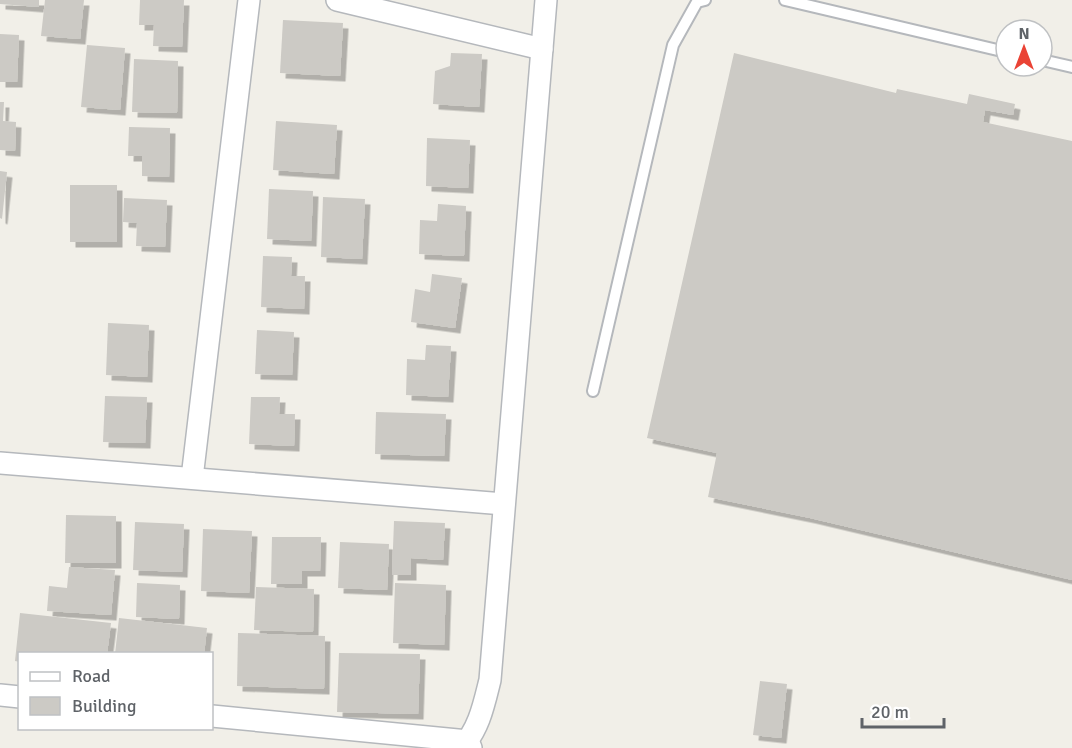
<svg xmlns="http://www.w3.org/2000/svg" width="1072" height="748" font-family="Signika,sans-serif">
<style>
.building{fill:#cccac5;filter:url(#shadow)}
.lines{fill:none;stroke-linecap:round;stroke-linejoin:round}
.lane-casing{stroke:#b5b8bc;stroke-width:14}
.street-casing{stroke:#b5b8bc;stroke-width:24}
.lane{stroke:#fff;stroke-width:10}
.street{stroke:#fff;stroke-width:21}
</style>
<defs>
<filter id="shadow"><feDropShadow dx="5.5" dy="5.5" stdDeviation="0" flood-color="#0004"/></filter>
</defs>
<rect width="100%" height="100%" fill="#f1efe8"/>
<g class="building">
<path d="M0,0h39v7l-39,-3z"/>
<path d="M45,0h39l-4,39 -39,-3z"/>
<path d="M140,0h44l-2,47 -29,-1 1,-21h-15z"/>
<path d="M283,20l60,3 -3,53 -60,-3z"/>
<path d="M0,34l19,1 -2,47h-17z"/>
<path d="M87,45l38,3 -5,62 -39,-3z"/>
<path d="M451,53l31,1 -3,53 -46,-3 2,-33 15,-5z"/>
<path d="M734,53l162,40 1,-4 70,15 2,-10 46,10 -2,11 -28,-5 -2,12 89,19v439l-262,-62 -102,-21 9,-44 -70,-15z"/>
<path d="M134,59l44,2 -1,52 -45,-1z"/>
<path d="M0,102h4l-1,19 13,1 -1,29 -15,-1z"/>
<path d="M276,121l61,4 -3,49 -61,-4z"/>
<path d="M129,127l41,1 -1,49 -27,-1v-20h-14z"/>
<path d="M427,138l43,2 -2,48 -42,-2z"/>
<path d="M0,171l7,1 -5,47 -2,-1z"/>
<rect x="70" y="185" width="47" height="57"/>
<path d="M269,189l44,2 -2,50 -44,-2z"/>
<path d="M323,197l42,2 -3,60 -41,-2z"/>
<path d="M124,198l43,2 -2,47 -29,-1 1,-23 -14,-1z"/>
<path d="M438,204l28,2 -2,50 -45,-2 1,-34 17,1z"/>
<path d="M263,256l29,1 -1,19h14l-1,33 -43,-2z"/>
<path d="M432,274l30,4 -7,50 -44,-6 4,-33 15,3z"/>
<path d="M108,323l41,2 -2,52 -41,-2z"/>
<path d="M257,330l37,2 -2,43 -37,-1z"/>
<path d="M426,345l25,1 -3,51 -42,-2 1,-36 18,1z"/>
<path d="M105,396l42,1 -2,46 -42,-1z"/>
<path d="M251,397h29l-1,17h16l-1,32 -45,-2z"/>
<path d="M376,412l70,2 -2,42 -69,-2z"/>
<path d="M66,515l50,1v47h-51z"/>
<path d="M394,521l51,2 -2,37 -32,-2v17h-19z"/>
<path d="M135,522l49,2 -2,48 -49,-2z"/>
<path d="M203,529l49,2 -3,62 -48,-2z"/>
<path d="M272,537h49l-1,34h-18v13h-31z"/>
<path d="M340,542l49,2 -2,46 -49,-2z"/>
<path d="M69,567l46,3 -4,45 -64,-4 2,-25 18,2z"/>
<path d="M137,583l43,2 -1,34 -43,-2z"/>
<path d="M395,583l51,2 -2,60 -51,-2z"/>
<path d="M256,587l58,2 -1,43 -59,-2z"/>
<path d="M20,613l91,10 -4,31h-87v8l-5,-1z"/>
<path d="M119,618l88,10 -3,26h-89z"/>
<path d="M238,633l87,3 -1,53 -87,-3z"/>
<path d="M339,653l81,1 -2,60 -81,-2z"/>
<path d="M760,681l27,3 -6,54 -28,-3z"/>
</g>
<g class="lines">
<defs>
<g id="lane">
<path d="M785,0l221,52"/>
<path d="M1042,60l30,7"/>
<path d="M593,391l80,-346 24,-43 8,-2"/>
</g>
<g id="street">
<path d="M337,0l205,49"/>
<path d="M0,463l504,41"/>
<path d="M192,478l57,-478"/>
<path d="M0,695l20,2"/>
<path d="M212,716l256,25 3,7"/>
<path d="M461,748c18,-18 23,-44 29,-68l56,-680"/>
</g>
</defs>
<use href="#lane" class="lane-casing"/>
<use href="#street" class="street-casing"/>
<use href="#lane" class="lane"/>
<use href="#street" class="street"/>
</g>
<rect x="18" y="652" width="195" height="78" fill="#ffffff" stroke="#bfc1c3" stroke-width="1.5"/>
<rect x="30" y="672" width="30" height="9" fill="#ffffff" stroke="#bfc1c3" stroke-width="1.5"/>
<text x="72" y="682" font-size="18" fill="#5f6368">Road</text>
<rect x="30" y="697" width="30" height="18" fill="#cccac5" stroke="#bfc1c3" stroke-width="1.5"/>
<text x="72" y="712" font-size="18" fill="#5f6368">Building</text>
<g transform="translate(1024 48)"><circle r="28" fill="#ffffff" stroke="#bfc1c3" stroke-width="1.5"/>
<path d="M0-4.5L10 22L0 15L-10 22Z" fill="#ea4335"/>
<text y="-9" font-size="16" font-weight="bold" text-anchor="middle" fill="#5f6368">N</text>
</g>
<path d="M862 718v9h82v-9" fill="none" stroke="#5f6368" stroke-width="3"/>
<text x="871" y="718" font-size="18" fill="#5f6368" stroke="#ffffff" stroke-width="4.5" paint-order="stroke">20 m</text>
</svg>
